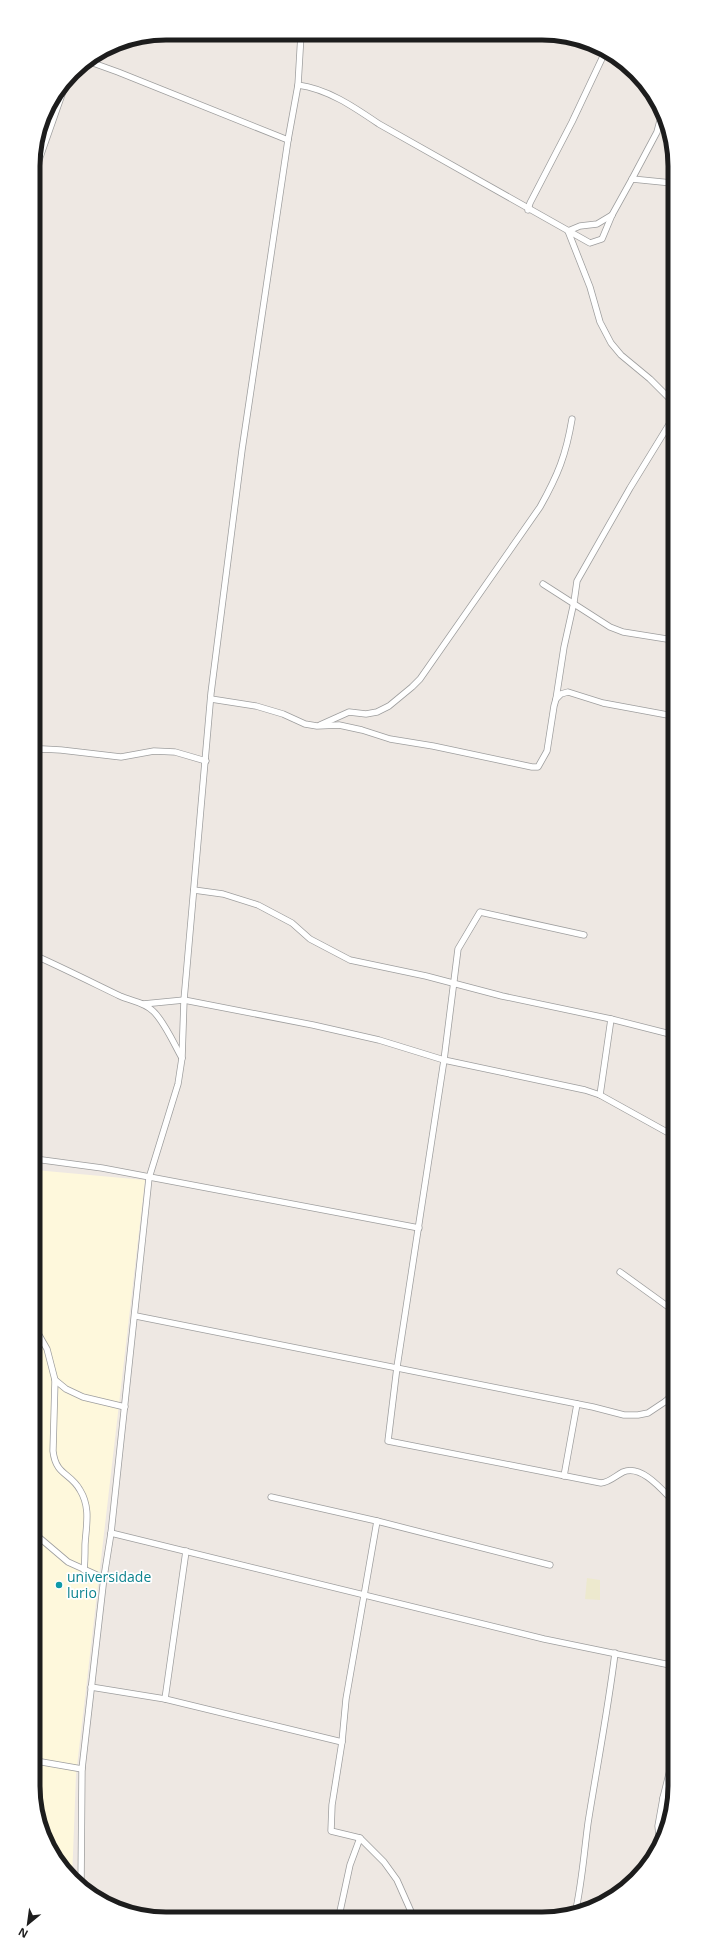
<svg xmlns="http://www.w3.org/2000/svg" width="708" height="1952" font-family="'Open Sans',sans-serif">
<style>
.education{fill:#fef8dc}
.farmland{fill:#ede9ce}
.lines{fill:none;stroke-linecap:round;stroke-linejoin:round}
.street-casing{stroke:#9e9e9e;stroke-width:7}
.street{stroke:#fff;stroke-width:5.5}
.culture-dot{fill:#0f9aa8;stroke:#fff;stroke-width:1.5}
.labels{text-anchor:middle;stroke-width:3.5;stroke-linejoin:round;paint-order:stroke}
.culture-label{font-size:14px;fill:#0d838f;stroke:#fff;text-anchor:start}
.rim{fill:none;stroke:#1d1d1d;stroke-width:5}
</style>
<rect width="100%" height="100%" fill="#eee8e3"/>
<path class="education" d="M35,1170l110,10 -69,595 -4,105 -21,-28 -15,-40z"/>
<path class="farmland" d="M587,1578l13,2v20l-15,-1z"/>
<g class="lines">
<defs>
<g id="street">
<path d="M84,63h9l25,9 170,68"/>
<path d="M298,85c30,4 56,22 81,39l211,119 12,-4 10,-24 20,-36 40,4"/>
<path d="M33,177l34,-97"/>
<path d="M632,179l25,-47 5,-19"/>
<path d="M528,210l2,-7 42,-81 34,-72"/>
<path d="M612,215l-15,9 -17,2 -12,5 22,56 10,35 11,21 10,12 29,24 23,23"/>
<path d="M543,584l67,43 13,5 50,8"/>
<path d="M211,699l45,7 27,8 22,10 12,2 22,-1 23,5 28,9 43,7 99,21h6l9,-16 7,-45 2,-7 5,-5 7,-2 35,11 70,13"/>
<path d="M556,699l8,-52 10,-45 3,-21 53,-93 43,-70"/>
<path d="M320,725l29,-13 17,2 11,-2 12,-6 23,-19 8,-8 120,-172c18,-32 26,-52 32,-88"/>
<path d="M34,751l9,-2 18,1 60,7 33,-6 21,1 31,9"/>
<path d="M194,890l29,4 35,11 34,18 18,16 40,21 76,16 76,20 109,23 63,16"/>
<path d="M584,935l-104,-23 -22,37 -14,111 -47,307 -9,74 213,42c9,-1 14,-7 22,-11 19,-8 40,19 51,30"/>
<path d="M34,955c29,13 57,27 86,41 11,5 24,6 33,15 11,10 21,33 29,47"/>
<path d="M143,1004l41,-4 129,25 66,15 65,20 141,30 15,5 74,41"/>
<path d="M600,1095l11,-76"/>
<path d="M35,1159l67,9 317,60"/>
<path d="M674,1211l-3,3 3,2"/>
<path d="M620,1272l54,39"/>
<path d="M136,1316l457,91 31,8h14l10,-2 18,-12 8,6"/>
<path d="M35,1328l12,21 8,31 11,9 17,8 42,10"/>
<path d="M55,1380l-2,71c3,25 17,21 27,39 11,18 6,36 5,55 0,9 0,17 -1,25"/>
<path d="M666,1401l8,-8"/>
<path d="M564,1476l13,-72"/>
<path d="M271,1497l106,24 173,44"/>
<path d="M377,1521l-31,178 -4,43 -10,63 -1,26 29,7 24,24 13,18 16,36"/>
<path d="M111,1533l433,106 131,27"/>
<path d="M35,1534l33,28 31,14"/>
<path d="M91,1687l74,12 177,43"/>
<path d="M165,1699l21,-148"/>
<path d="M36,1761l46,8"/>
<path d="M663,1798l12,-48"/>
<path d="M660,1845l-2,-19 5,-28 10,5"/>
<path d="M81,1887l1,-118 22,-192 7,-44 38,-355 29,-94 4,-26 2,-58 27,-307 31,-243 46,-310 10,-55 3,-51"/>
<path d="M575,1914c7,-31 9,-61 13,-91 9,-57 20,-113 27,-170"/>
<path d="M339,1916l11,-51 10,-27"/>
</g>
</defs>
<use href="#street" class="street-casing"/>
<use href="#street" class="street"/>
</g>
<circle class="culture-dot" cx="59" cy="1585" r="4"/>
<g class="labels">
<g class="culture-label">
<text x="67" y="1582">universidade<tspan x="67" dy="16">lurio</tspan></text>
</g>
</g>
<path d="M0 0H708V1952H0ZM166 40H542A126 126 0 0 1 668 166V1786A126 126 0 0 1 542 1912H166A126 126 0 0 1 40 1786V166A126 126 0 0 1 166 40Z" fill="#fff" fill-rule="evenodd"/>
<path class="rim" d="M166 40H542A126 126 0 0 1 668 166V1786A126 126 0 0 1 542 1912H166A126 126 0 0 1 40 1786V166A126 126 0 0 1 166 40Z"/>
<g transform="translate(28 1924) rotate(209)" stroke="#ffffff" stroke-width="3" paint-order="stroke">
<path d="M0-3L7 15L0 10L-7 15Z" fill="#1d1d1d"/>
<text y="-6" font-size="11" font-weight="bold" text-anchor="middle" fill="#1d1d1d">N</text>
</g>
</svg>
